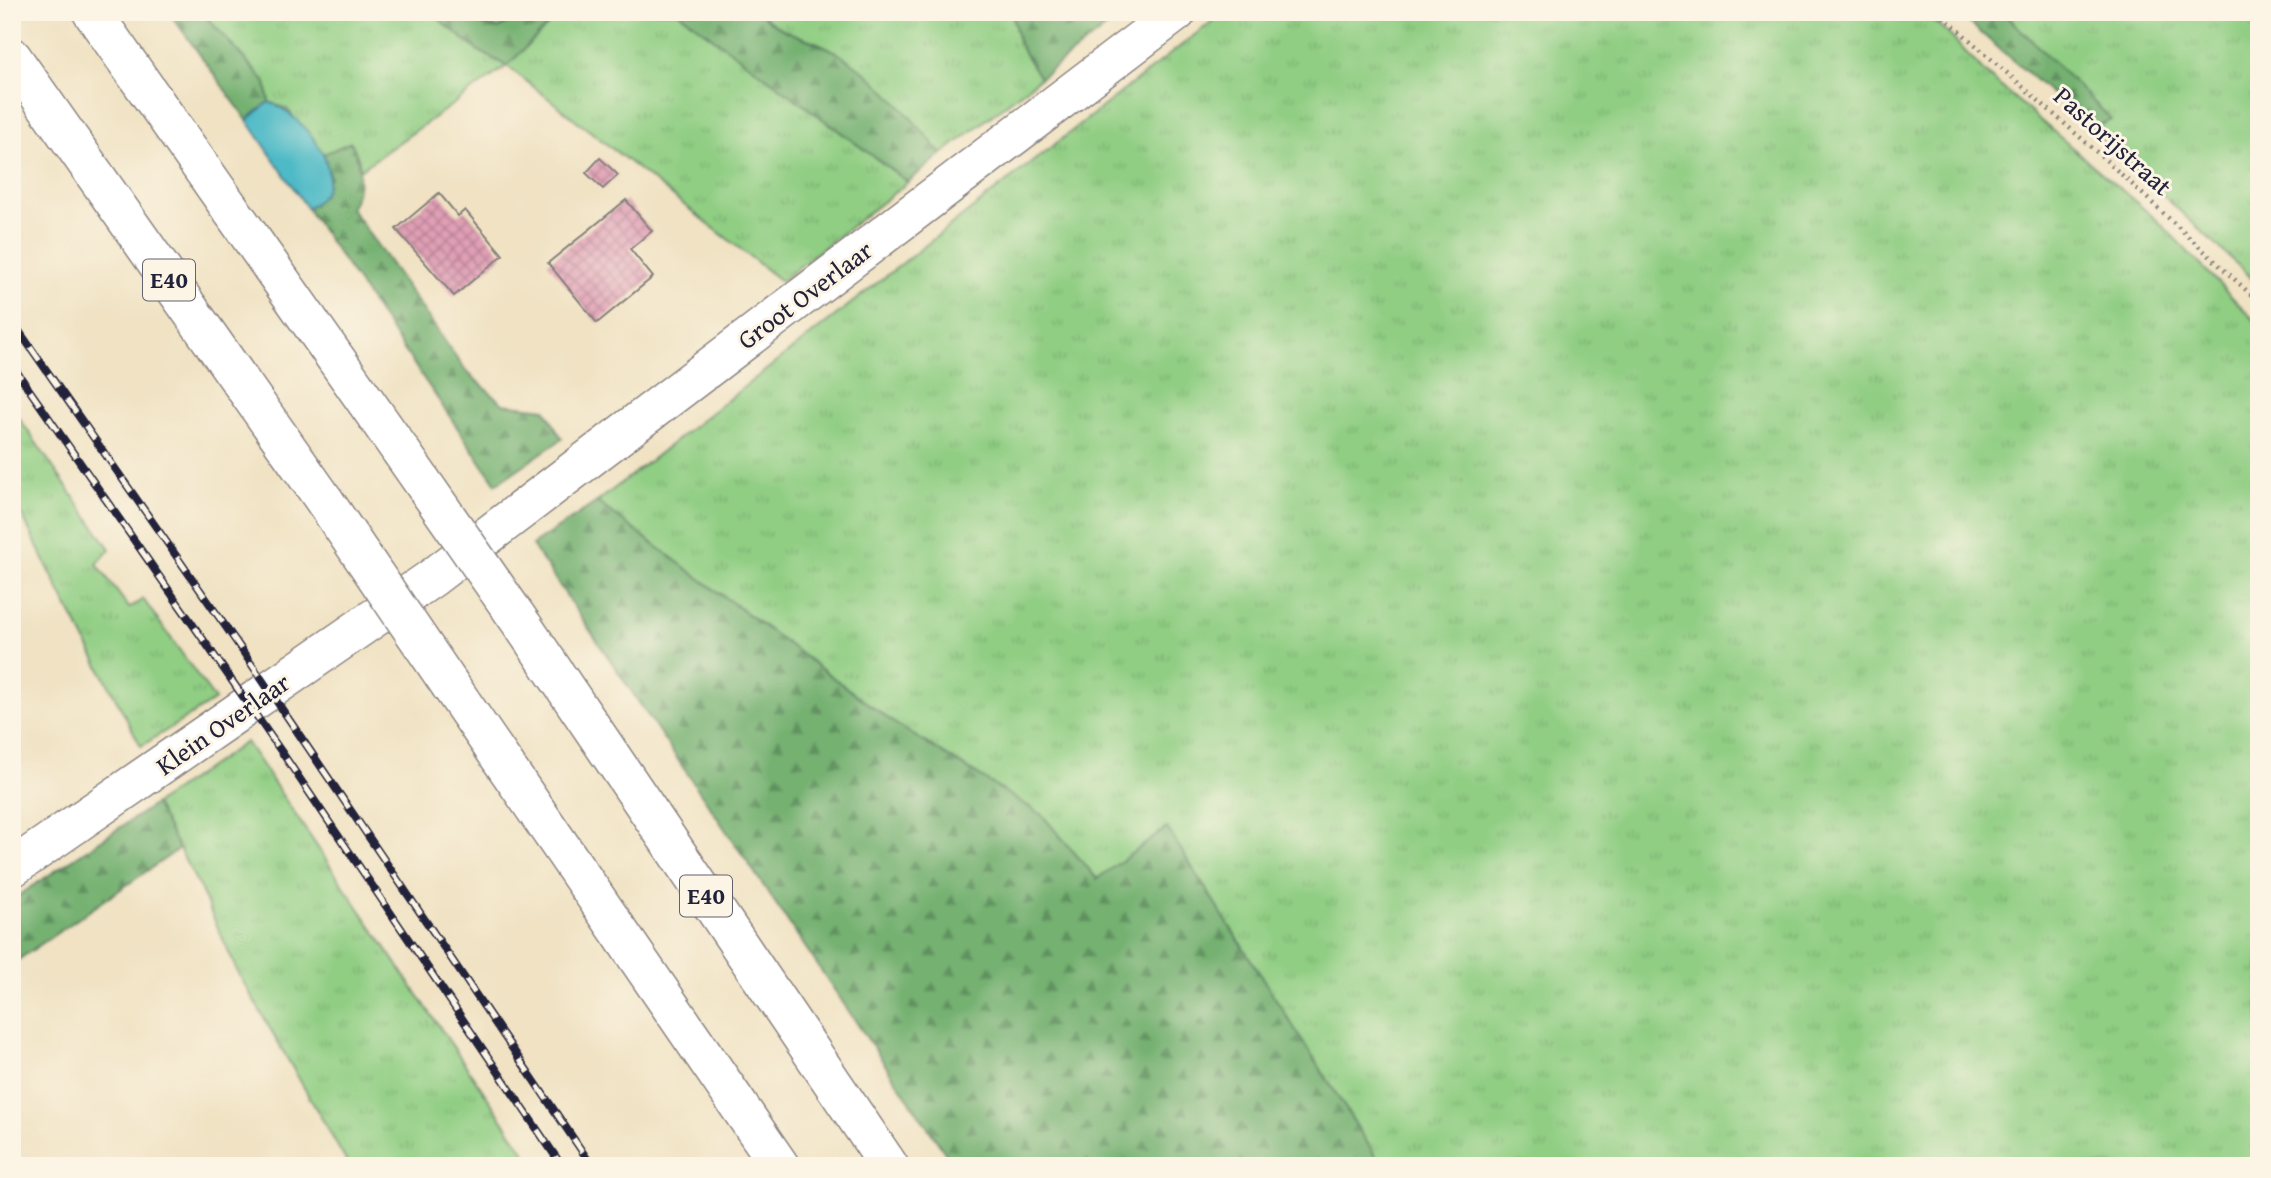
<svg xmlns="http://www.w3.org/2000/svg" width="2271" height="1178" font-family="'Gentium Book Plus',serif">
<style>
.grass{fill:url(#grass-tufts);stroke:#59785f;stroke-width:2}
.forest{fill:url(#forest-firs);stroke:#4b6a56;stroke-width:2}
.water{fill:#4dbac6;stroke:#386e80;stroke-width:2}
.building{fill:url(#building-cross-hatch)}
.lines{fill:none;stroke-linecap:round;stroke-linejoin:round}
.secondary-casing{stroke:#89827f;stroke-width:41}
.motorway-casing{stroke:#89827f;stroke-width:41}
.path{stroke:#89827f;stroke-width:4.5;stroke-dasharray:2 5;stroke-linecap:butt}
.secondary{stroke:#fff;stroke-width:38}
.motorway{stroke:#fff;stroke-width:38}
.rail-casing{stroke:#22223b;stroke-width:8}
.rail{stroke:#fcf5e5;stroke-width:5;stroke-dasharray:16;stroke-linecap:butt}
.motorway-bridge-casing{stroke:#89827f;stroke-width:41;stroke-linecap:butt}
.motorway-bridge{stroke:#fff;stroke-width:38}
.labels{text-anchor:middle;stroke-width:6;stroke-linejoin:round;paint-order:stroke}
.shield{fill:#fcf5e5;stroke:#63616e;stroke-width:2}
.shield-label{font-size:24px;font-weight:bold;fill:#22223b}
.street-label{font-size:26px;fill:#22223b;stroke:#fcf5e5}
</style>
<defs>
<pattern id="grass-tufts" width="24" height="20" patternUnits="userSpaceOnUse" patternTransform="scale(1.75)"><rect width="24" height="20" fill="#90ce83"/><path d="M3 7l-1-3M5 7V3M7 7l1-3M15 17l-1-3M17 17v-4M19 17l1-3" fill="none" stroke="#7cb172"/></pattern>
<pattern id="forest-firs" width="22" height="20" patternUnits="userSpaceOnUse" patternTransform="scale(1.75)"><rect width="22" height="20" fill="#74b171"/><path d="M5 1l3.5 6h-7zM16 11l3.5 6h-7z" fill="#5f905e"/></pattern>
<pattern id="building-cross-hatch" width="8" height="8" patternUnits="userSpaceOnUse" patternTransform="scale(1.75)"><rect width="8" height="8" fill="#e09fb5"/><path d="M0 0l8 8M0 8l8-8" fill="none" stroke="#b58194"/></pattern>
</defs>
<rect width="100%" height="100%" fill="#fcf5e5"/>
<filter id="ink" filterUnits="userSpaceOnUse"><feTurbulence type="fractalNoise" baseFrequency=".0143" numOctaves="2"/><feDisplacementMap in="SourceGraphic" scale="14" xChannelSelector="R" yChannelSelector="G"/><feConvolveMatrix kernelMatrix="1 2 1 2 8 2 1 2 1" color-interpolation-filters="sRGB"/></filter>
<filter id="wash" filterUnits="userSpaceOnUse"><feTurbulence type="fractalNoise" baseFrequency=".00686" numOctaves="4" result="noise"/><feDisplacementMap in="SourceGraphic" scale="28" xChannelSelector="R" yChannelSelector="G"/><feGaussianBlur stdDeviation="1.57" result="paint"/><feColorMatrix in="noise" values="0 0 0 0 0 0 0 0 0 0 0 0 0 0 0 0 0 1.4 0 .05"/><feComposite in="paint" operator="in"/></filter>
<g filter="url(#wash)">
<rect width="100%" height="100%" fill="#f0e2c3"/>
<g class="grass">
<path d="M202,12h228l47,38 30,16 54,-54h117l230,170 -127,99 -274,-215 -147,104 -1,-10 -8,-18 -27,12 -37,-45 -18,-7 -3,-19z"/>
<path d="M466,12h53l-20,17 -17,-5z"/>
<path d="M759,12h253l7,32 21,34 -98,76c-32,-37 -66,-74 -106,-102 -25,-17 -51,-13 -77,-40z"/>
<path d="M1224,12h697l26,20 38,41 173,148 101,104v841h-877l-215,-338 -70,51 -55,-64 -148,-92 -297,-221z"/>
<path d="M2003,12h256v273l-168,-157 20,-8z"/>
<path d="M12,408l98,141 -13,15 32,44 14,-9 72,101 -74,46 -77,-146 -52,-105z"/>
<path d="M246,742l288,424h-185l-112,-195 -37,-83 -45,-84z"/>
</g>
<g class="forest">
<path d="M169,12h33l64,71 3,19 -22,18z"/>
<path d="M430,12h36l16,12 17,5 20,-17h42l-54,54 -30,-16z"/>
<path d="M678,12h81c22,23 51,25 77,40 43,25 74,65 106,102l-34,28z"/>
<path d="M1012,12h114l-86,66 -21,-34z"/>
<path d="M1957,12h46l109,108 -21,8z"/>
<path d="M351,142c11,24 11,42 0,66l115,163 37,33 42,5 17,30 -66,45 -189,-276 9,-5 14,-26 -6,-23z"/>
<path d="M597,502l297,221 148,92 55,64 70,-51 215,338h-428l-422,-621z"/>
<path d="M155,804l24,45 -167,115v-64z"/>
</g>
<path class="water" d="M269,102c35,13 90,79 38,106l-60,-88z"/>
<g id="blocks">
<g class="building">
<path d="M600,158l18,17 -15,14 -17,-16z"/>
<path d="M439,193l19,23 7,-6 38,45 -49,41 -58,-67z"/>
<path d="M626,200l26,31 -22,18 23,28 -56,46 -49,-60z"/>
</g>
</g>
</g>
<g filter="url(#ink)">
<use href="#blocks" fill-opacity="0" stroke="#89827f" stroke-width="2"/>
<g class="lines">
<defs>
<path id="secondary" d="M12,868l420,-290 745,-566"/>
<g id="motorway">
<path d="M92,12l308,438"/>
<path d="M12,57l314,446"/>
<path d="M523,626l366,540"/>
<path d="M450,685l330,481"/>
</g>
</defs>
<use href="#secondary" class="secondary-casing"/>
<use href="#motorway" class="motorway-casing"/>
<path class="path" d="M1938,12l170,150 151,140"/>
<use href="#secondary" class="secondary"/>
<use href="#motorway" class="motorway"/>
<defs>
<g id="rail">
<path d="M12,321l223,319 357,526"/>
<path d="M12,365l271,389 279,412"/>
</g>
</defs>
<use href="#rail" class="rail-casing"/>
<use href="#rail" class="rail"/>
<defs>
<g id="motorway-bridge">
<path d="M400,450l123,176"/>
<path d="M326,503l124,182"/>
</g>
</defs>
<use href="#motorway-bridge" class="motorway-bridge-casing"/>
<use href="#motorway-bridge" class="motorway-bridge"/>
</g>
</g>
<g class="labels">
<g class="shield">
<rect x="143" y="259.5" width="52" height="41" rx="5"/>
<rect x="680" y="875.5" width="52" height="41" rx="5"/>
</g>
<g class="shield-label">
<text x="169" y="288">E40</text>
<text x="706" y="904">E40</text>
</g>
<g class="street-label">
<text transform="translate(2113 141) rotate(42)" y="9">Pastorijstraat</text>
<text transform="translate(805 295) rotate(-37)" y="9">Groot Overlaar</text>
<text transform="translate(223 724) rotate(-35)" y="9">Klein Overlaar</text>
</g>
</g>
<rect width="2271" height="1178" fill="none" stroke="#fcf5e5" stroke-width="42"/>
</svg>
